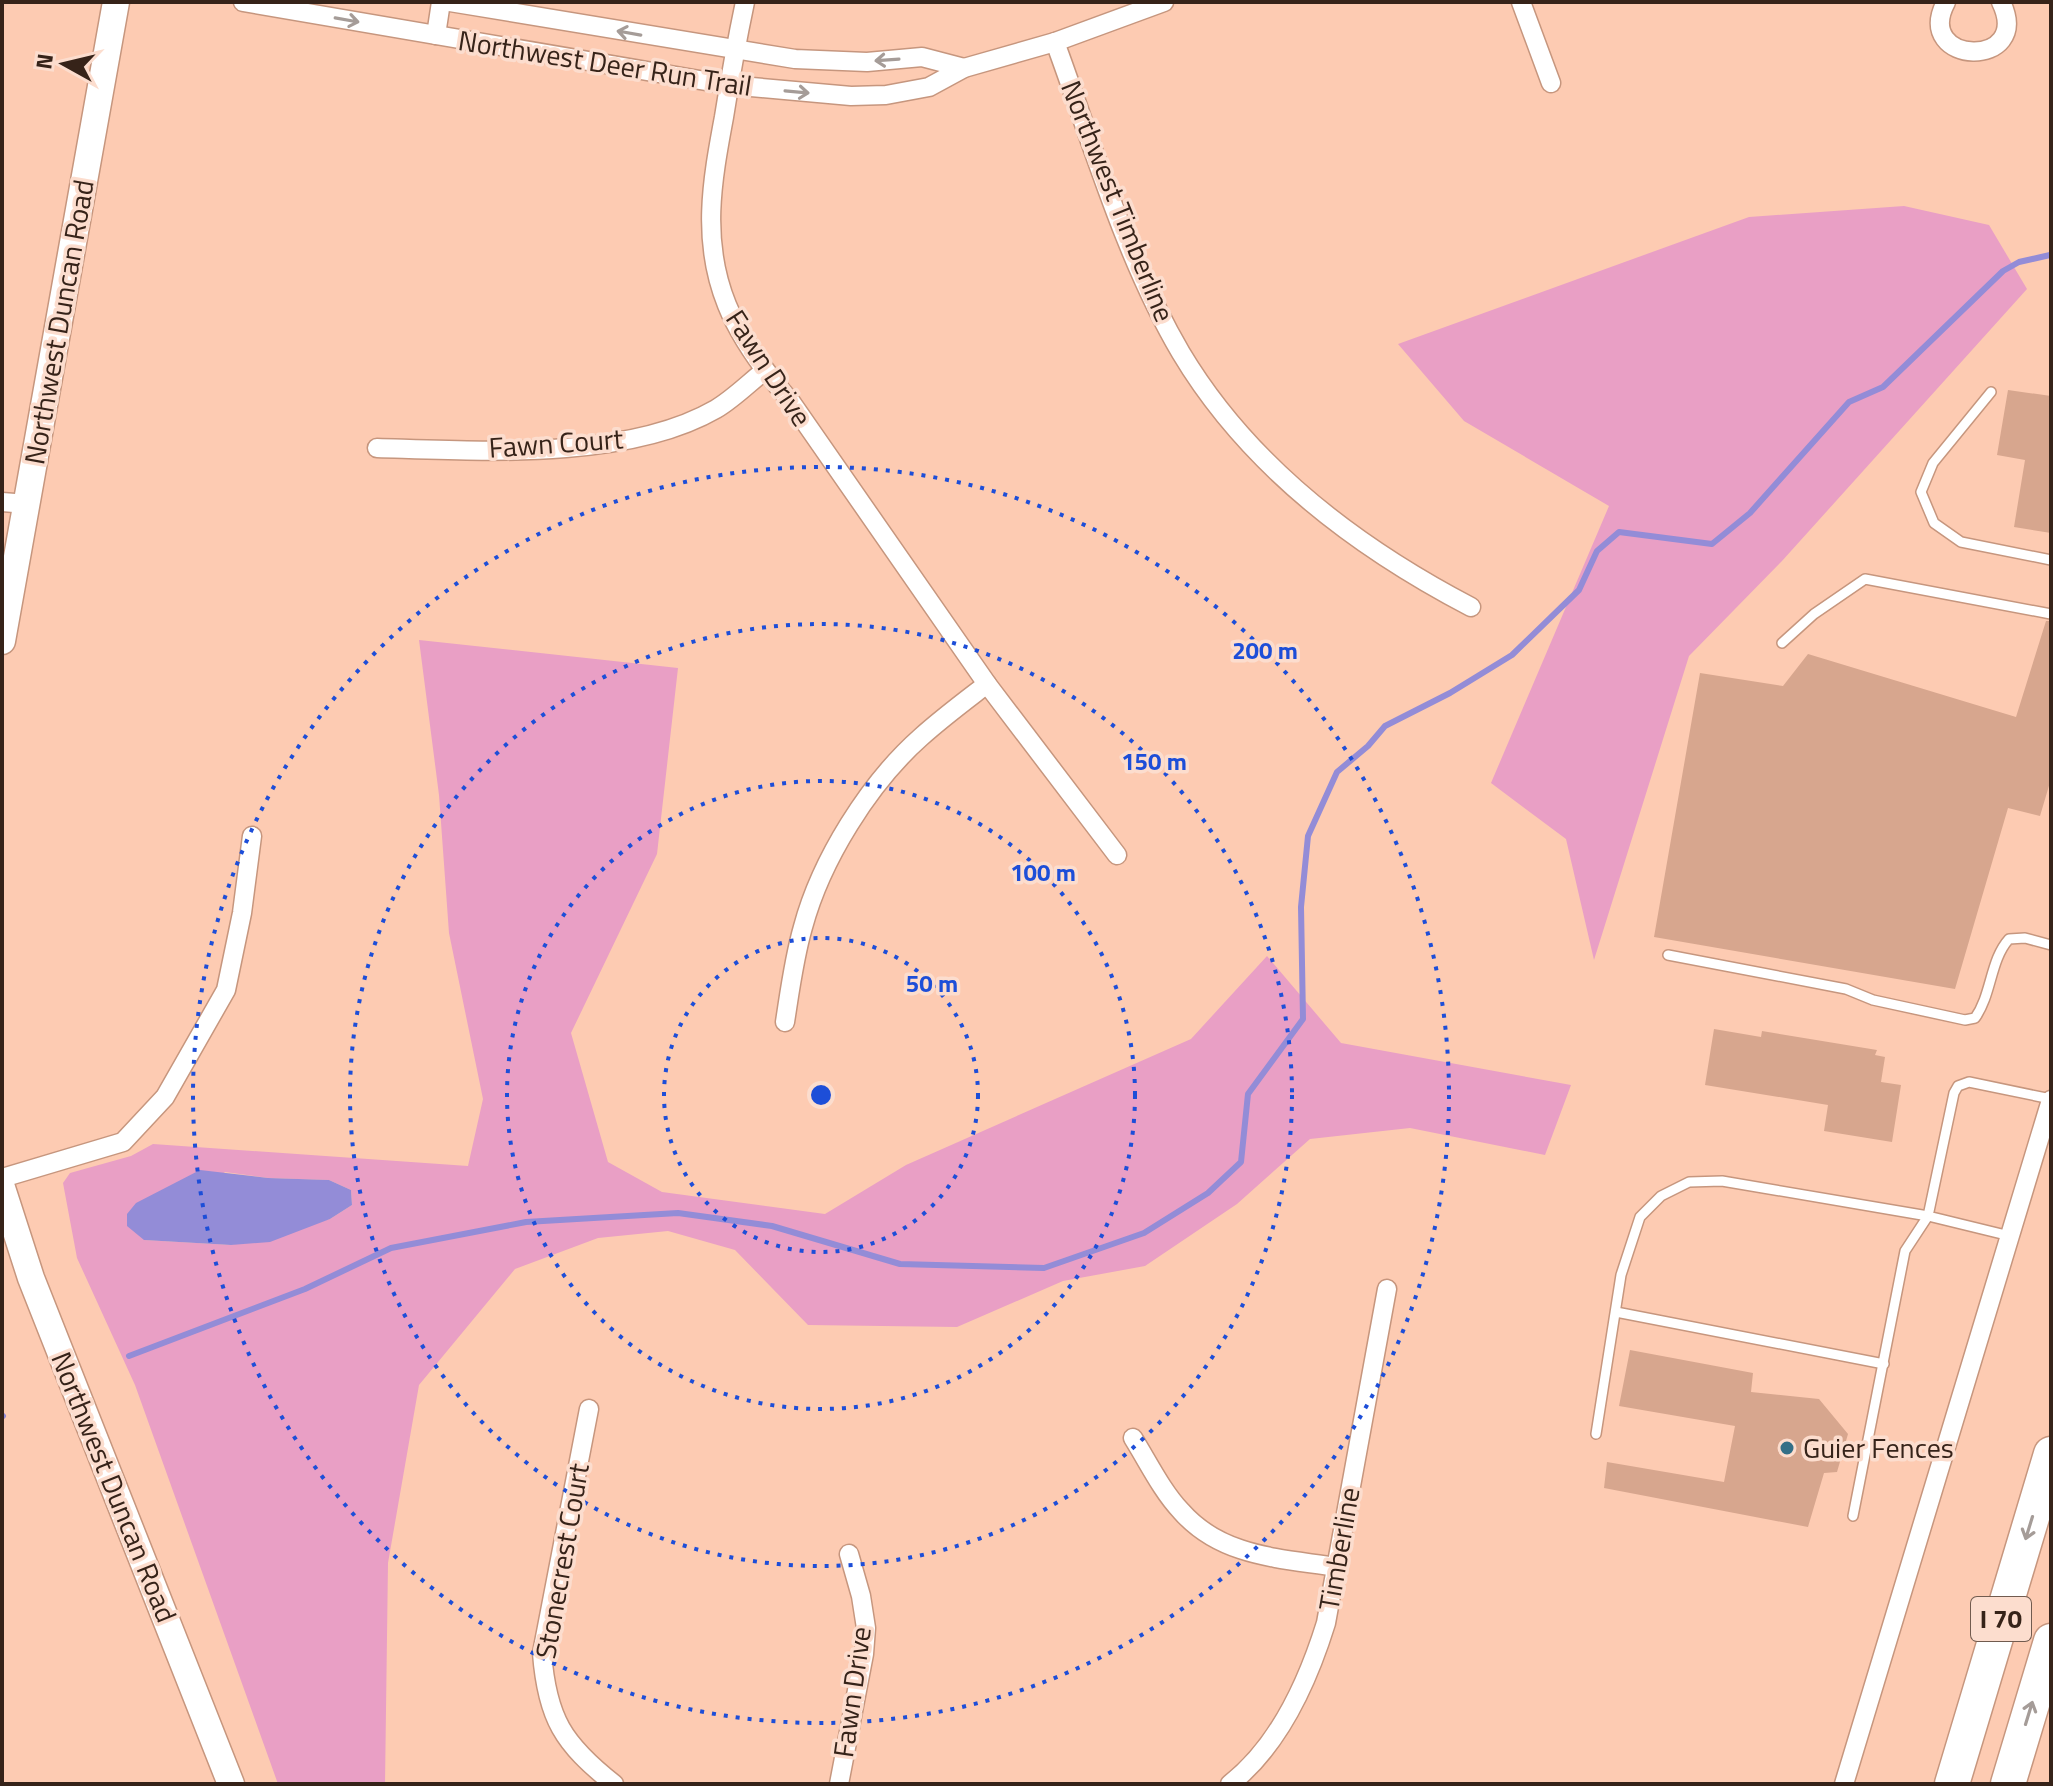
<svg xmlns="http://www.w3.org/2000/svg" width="2053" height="1786" font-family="'Titillium Web',sans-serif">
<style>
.green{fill:#e99fc5;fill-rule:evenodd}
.water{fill:#938cd7}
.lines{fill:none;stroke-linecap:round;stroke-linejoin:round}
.stream{stroke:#938cd7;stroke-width:6}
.building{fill:#d7a68e}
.lane-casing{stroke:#c6967e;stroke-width:12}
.street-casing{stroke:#c6967e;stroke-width:21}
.secondary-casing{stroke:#c6967e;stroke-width:29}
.highway-casing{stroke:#c6967e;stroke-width:37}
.lane{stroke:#fff;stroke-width:9}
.street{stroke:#fff;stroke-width:18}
.secondary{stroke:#fff;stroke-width:26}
.highway{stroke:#fff;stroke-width:34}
.oneway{stroke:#a59c98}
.ring{fill:none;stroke:#1d4ed8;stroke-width:4;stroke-dasharray:4 8}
.poi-dot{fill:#346f87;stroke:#fcddce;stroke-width:3}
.labels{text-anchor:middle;stroke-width:7;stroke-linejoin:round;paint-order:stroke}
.shield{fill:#fcddce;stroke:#715b4f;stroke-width:2}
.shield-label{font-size:26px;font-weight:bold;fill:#362319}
.street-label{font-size:28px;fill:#362319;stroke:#fcddce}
.poi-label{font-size:28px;fill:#362319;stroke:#fcddce;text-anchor:start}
.centre{fill:#1d4ed8;stroke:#fcddce;stroke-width:4}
.ring-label{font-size:24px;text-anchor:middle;font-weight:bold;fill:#1d4ed8;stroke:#fcddce;stroke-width:7;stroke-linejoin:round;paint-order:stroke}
</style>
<rect width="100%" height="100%" fill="#fdcbb2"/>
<g class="green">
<path d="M1904,206l85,19 38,64 -245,272 -93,95 -95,304 -28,-121 -75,-56 118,-277 -145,-85 -66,-77 351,-127z"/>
<path d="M419,640l259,28 -21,186 -86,179 37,129 54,30 163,22 81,-49 285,-126 76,-83 74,87 230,42 -26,70 -135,-27 -100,11 -73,65 -92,62 -82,15 -106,46 -149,-2 -73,-75 -67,-19 -70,7 -83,31 -96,116 -31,178 -3,221h-107l-143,-399 -58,-127 -14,-75 7,-10 61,-17 22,-12 315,22 15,-67 -34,-166 -10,-138zM225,1172l43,6 61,2 22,10 1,15 -22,14 -99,26 -87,-5z"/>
</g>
<path class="water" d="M200,1170l68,8 61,2 22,10 1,15 -22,14 -60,23 -39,3 -87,-5 -17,-14v-12l9,-11z"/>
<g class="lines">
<g class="stream">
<path d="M129,1356l176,-67 86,-41 135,-26 152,-9 94,13 128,38 144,4 100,-35 64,-40 33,-31 7,-68 55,-75 -2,-112 7,-71 29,-64 31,-26 17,-20 65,-33 62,-38 67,-65 18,-39 22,-19 93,12 38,-31 99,-111 34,-15 120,-116 16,-9 31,-7"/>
<path d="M2,1417l1,-1"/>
</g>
</g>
<g class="building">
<path d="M2008,390l43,6v137l-37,-6 11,-67 -28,-5z"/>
<path d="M2046,621h5v158l-11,37 -32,-8 -53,181 -301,-52 46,-264 83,13 25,-32 208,63z"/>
<path d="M1714,1029l47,8 1,-6 115,19 -2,5 10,2 -4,25 20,3 -9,57 -68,-11 4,-26 -123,-20z"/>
<path d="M1630,1350l123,23 -2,19 68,7 29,35 -11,38 -13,1 -16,54 -204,-39 3,-26 117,20 11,-56 -116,-20z"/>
</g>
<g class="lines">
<defs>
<g id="lane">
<path d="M1991,392l-58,71 -12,29 13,31 27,19 90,18"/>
<path d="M1782,643l32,-29 51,-35 186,35"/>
<path d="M1668,955l178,34 27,11 92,20 10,-2c17,-24 15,-58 34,-79l16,-1 26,7"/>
<path d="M2010,1236l-82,-20 26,-123 4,-7 11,-4 82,17"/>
<path d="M1616,1312l268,52"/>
<path d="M1596,1434l25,-159 19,-58 21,-21 28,-14 33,-1 206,35 -23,35 -52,265"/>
</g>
<g id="street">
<path d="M243,2l486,83 122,11 35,-1 43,-8 35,-19 91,-26 109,-40"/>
<path d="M450,2l345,57 72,3 55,-5 42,11"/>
<path d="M745,2c-8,38 -15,77 -21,115 -12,64 -23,124 3,188 14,35 39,68 64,97l196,282 130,171"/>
<path d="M1521,2l30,81"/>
<path d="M1946,2c-34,64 88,68 55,0"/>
<path d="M436,35l5,-33"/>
<path d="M1055,42c38,103 70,216 126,311 67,112 175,194 290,254"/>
<path d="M377,448c101,3 249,13 339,-39 17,-10 33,-26 48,-38"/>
<path d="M2,502l25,2"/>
<path d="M785,1022c5,-32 9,-64 18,-95 18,-67 66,-144 118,-190 21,-19 44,-36 66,-53"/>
<path d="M2,1178l121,-36 42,-45 61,-107 16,-77 10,-77"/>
<path d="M589,1409l-47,244c5,65 21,91 72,131"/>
<path d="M1133,1438c15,24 29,53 48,73 40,46 99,47 155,56"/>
<path d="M839,1784l25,-130 2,-26 -5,-32 -12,-42"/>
<path d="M1230,1784c49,-38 78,-103 96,-161l61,-334"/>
<path d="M1844,1784l207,-684"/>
</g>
<g id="secondary">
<path d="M2,641l114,-639"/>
<path d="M2,1188l29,90 200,506"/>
</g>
<g id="highway">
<path d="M1952,1784l99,-330"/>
<path d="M2008,1784l43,-143"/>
</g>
</defs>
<use href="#lane" class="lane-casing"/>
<use href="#street" class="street-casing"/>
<use href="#secondary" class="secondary-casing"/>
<use href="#highway" class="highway-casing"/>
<use href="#lane" class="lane"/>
<use href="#street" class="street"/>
<use href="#secondary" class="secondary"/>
<use href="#highway" class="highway"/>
</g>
<defs><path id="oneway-shaft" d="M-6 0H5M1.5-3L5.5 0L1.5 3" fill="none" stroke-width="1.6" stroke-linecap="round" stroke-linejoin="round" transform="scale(2)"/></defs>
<g class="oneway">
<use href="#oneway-shaft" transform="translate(347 20) rotate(10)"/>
<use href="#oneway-shaft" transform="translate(629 33) rotate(-170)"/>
<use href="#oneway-shaft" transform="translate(887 60) rotate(176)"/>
<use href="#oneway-shaft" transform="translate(797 92) rotate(5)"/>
<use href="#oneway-shaft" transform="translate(2029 1528) rotate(107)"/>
<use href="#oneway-shaft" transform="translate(2029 1713) rotate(-73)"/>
</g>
<g class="ring">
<circle cx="821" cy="1095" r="157"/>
<circle cx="821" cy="1095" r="314"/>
<circle cx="821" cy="1095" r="471"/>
<circle cx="821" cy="1095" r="628"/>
</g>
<circle class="poi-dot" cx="1787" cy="1448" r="8"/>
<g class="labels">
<rect class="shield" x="1971" y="1597" width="60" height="44" rx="6"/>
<g class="shield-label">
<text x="2001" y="1628">I 70</text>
</g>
<g class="street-label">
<text transform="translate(605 63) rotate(9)" y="10">Northwest Deer Run Trail</text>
<text transform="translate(1118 201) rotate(68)" y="10">Northwest Timberline</text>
<text transform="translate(59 322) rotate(-80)" y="10">Northwest Duncan Road</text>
<text transform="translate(769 368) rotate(57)" y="10">Fawn Drive</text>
<text transform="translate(556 443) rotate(-4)" y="10">Fawn Court</text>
<text transform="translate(114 1487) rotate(68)" y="10">Northwest Duncan Road</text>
<text transform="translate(1339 1549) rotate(-80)" y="10">Timberline</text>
<text transform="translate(562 1561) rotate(-80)" y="10">Stonecrest Court</text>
<text transform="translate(852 1692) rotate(-82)" y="10">Fawn Drive</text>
</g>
<g class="poi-label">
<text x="1803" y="1458">Guier Fences</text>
</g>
</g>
<circle cx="821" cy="1095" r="12" class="centre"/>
<g class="ring-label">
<text x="1265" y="659">200 m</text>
<text x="1154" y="770">150 m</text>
<text x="1043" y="881">100 m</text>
<text x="932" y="992">50 m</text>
</g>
<rect width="2053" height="1786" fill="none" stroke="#362319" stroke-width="8"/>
<g transform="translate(64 64) rotate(278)" stroke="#fcddce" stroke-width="6" paint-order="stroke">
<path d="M0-6L14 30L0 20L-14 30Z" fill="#362319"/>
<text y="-12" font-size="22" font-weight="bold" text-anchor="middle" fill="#362319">N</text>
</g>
</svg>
